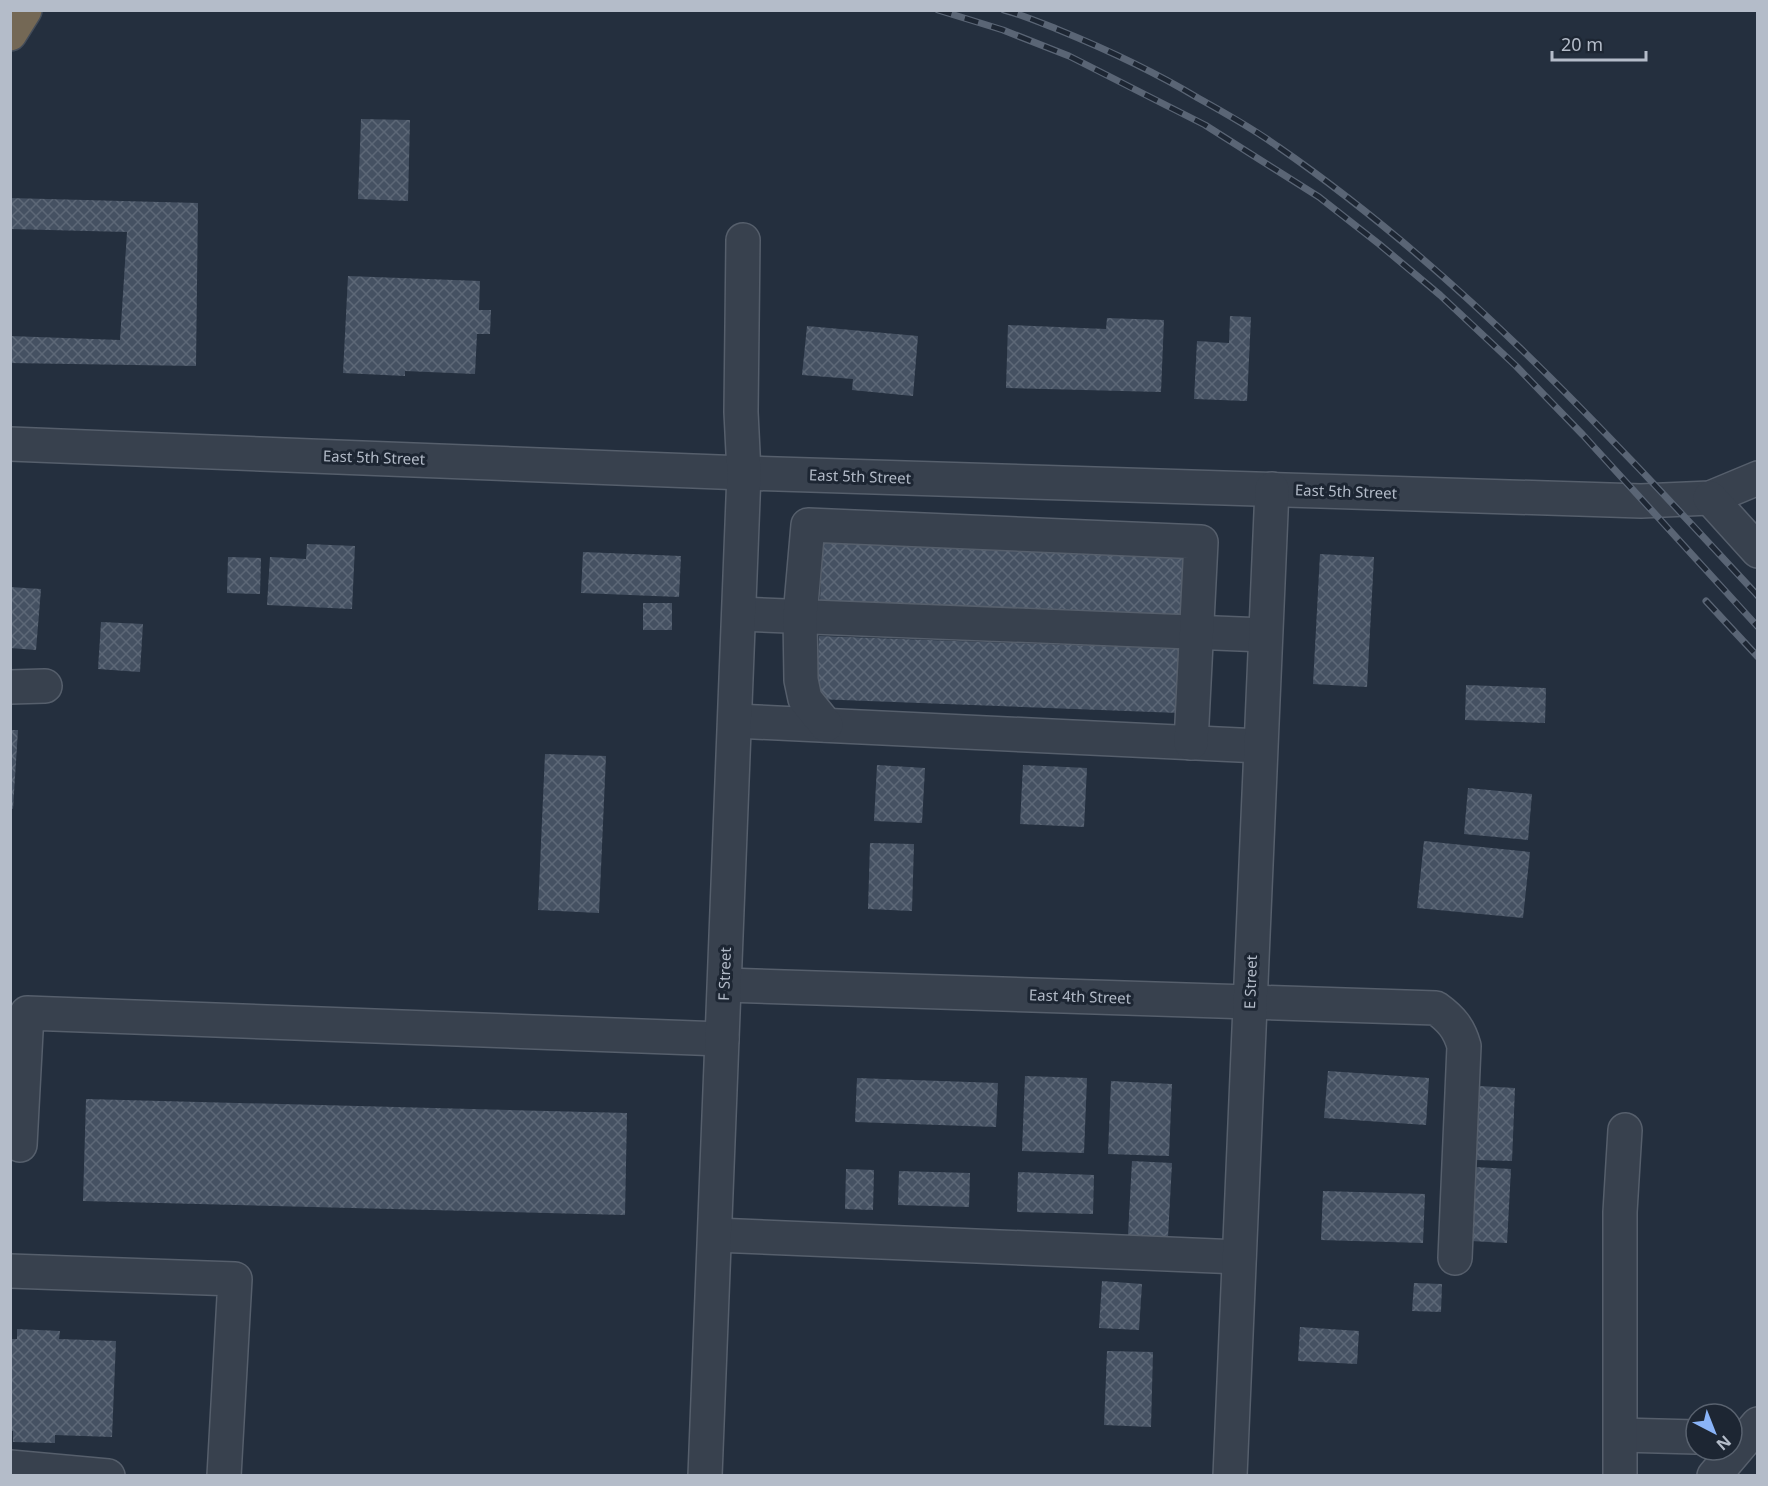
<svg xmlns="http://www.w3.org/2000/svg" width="1768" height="1486" font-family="'Noto Sans',sans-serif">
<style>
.building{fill:url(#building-cross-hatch)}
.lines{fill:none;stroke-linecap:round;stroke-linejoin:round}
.minor-casing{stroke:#565f6c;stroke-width:36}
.highway-casing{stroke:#434c59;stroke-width:36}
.minor{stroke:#38414e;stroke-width:33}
.highway{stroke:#746855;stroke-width:33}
.rail-casing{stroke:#5a6575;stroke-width:7}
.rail{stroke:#1d2633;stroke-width:4.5;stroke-dasharray:14;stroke-linecap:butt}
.labels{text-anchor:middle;stroke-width:6;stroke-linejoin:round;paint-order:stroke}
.street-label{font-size:15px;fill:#b4bcc9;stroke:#1d2633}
</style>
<defs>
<pattern id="building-cross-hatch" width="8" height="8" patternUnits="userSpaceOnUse" patternTransform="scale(1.5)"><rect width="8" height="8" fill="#455162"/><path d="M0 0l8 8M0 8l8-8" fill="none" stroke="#5d6877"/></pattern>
</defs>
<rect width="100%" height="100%" fill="#242f3e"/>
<g class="building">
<path d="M361,119l49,1 -2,81 -50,-2z"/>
<path d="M10,198l188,5 -2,163 -186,-3v-27l110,4 7,-108 -117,-3z"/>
<path d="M348,276l132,5 -1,29h12l-1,24h-13l-2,40 -70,-3v5l-62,-3z"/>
<path d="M1230,316l21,1 -4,84 -53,-2 3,-58 32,2z"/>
<path d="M1107,318l57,2 -3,72 -155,-4 2,-63 98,4z"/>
<path d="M807,326l111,10 -5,60 -61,-6 1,-11 -51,-4z"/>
<path d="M823,536l363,16 -3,65 -363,-16z"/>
<path d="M307,544l48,2 -3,63 -85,-4 3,-48 36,2z"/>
<path d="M583,552l98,4 -2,41 -98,-4z"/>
<path d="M1320,554l54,3 -7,130 -54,-3z"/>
<path d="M228,557l33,1 -1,36 -33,-1z"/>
<path d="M10,587l31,2 -5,61 -26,-2z"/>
<rect x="643" y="603" width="29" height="27"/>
<path d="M101,622l42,2 -3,48 -42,-3z"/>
<path d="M819,636l362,13 -2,64 -363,-14z"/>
<path d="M1466,685l80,3 -1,35 -80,-3z"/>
<path d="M10,730h8l-5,79 -3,-1z"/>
<path d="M545,754l61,2 -7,157 -61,-3z"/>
<path d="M877,765l48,3 -3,55 -48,-2z"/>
<path d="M1023,765l64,3 -3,59 -64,-3z"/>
<path d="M1468,788l64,6 -4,46 -64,-6z"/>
<path d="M1424,841l106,11 -7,66 -106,-10z"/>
<path d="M870,843l44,1 -2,67 -44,-2z"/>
<path d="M1328,1071l101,7 -3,47 -102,-7z"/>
<path d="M1025,1076l62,2 -3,75 -62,-2z"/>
<path d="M857,1078l141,5 -2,44 -141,-5z"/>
<path d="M1111,1081l61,3 -3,72 -61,-2z"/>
<path d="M1479,1086l36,2 -3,73 -36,-1z"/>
<path d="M86,1099l541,14 -2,102 -542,-14z"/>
<path d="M1132,1161l40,2 -4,74 -40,-2z"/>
<path d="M1475,1167l36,2 -4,74 -36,-2z"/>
<path d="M846,1169l28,1 -1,40 -28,-1z"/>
<path d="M899,1171l71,2 -1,34 -71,-2z"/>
<path d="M1018,1172l76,3 -1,39 -76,-2z"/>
<path d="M1323,1191l102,3 -2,49 -102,-3z"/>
<path d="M1102,1281l40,3 -3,46 -40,-2z"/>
<path d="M1414,1283l28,1 -1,28 -29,-1z"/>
<path d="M1300,1327l59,4 -2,33 -59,-3z"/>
<path d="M17,1329l43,2 -1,8 57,2 -4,96 -57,-2v8l-42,-1v-11h-3v-92h7z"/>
<path d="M1107,1351l46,1 -2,75 -47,-2z"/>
</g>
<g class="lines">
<defs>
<g id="minor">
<path d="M10,444l734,29 897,28 69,-3 48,-20"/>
<path d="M1710,498l48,53"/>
<path d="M739,614l526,21"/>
<path d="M10,687l35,-1"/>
<path d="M735,721l525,25"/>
<path d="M826,725l-21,-26 -4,-19 -1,-64 8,-91 393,17 -10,201"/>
<path d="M725,985l711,23c15,11 23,20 28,38l-9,212"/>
<path d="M20,1145l7,-132 695,26"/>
<path d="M715,1235l524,22"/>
<path d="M10,1271l225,8 -11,197"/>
<path d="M1621,1435l75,2"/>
<path d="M10,1467l98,9"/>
<path d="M705,1476l39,-1003 -3,-61 2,-172"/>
<path d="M1230,1476l42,-987"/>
<path d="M1620,1476v-264l5,-82"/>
<path d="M1714,1476l44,-52"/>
</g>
<path id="highway" d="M10,34l15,-24"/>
</defs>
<use href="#minor" class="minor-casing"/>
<use href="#highway" class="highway-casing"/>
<use href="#minor" class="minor"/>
<use href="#highway" class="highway"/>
<defs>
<g id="rail">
<path d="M938,10l65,20 66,26 136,69 114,72 60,47 61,51 76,71 67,69 175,192"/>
<path d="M1004,10c19,5 37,13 55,20 49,20 94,41 139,68 27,15 54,30 79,48 182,125 332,289 481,450"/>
<path d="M1706,601l52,56"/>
</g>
</defs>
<use href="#rail" class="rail-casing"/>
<use href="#rail" class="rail"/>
</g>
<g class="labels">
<g class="street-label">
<text transform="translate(374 458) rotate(2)" y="5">East 5th Street</text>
<text transform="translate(860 477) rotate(2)" y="5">East 5th Street</text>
<text transform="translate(1346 492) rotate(2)" y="5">East 5th Street</text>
<text transform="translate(725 974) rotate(-88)" y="5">F Street</text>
<text transform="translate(1251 982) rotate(-88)" y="5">E Street</text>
<text transform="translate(1080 997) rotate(2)" y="5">East 4th Street</text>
</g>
</g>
<rect width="1768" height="1486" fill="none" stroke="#b4bcc9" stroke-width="24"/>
<g transform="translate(1714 1432) rotate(138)"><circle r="28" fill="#1d2633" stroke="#59626f" stroke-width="1.5"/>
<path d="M0-4.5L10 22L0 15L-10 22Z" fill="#8ab4f8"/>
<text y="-9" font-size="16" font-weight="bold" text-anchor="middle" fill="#b4bcc9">N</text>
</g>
<path d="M1552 51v9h94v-9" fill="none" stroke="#b4bcc9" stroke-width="3"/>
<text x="1561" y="51" font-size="18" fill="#b4bcc9" stroke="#1d2633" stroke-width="4.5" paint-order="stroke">20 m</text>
</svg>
